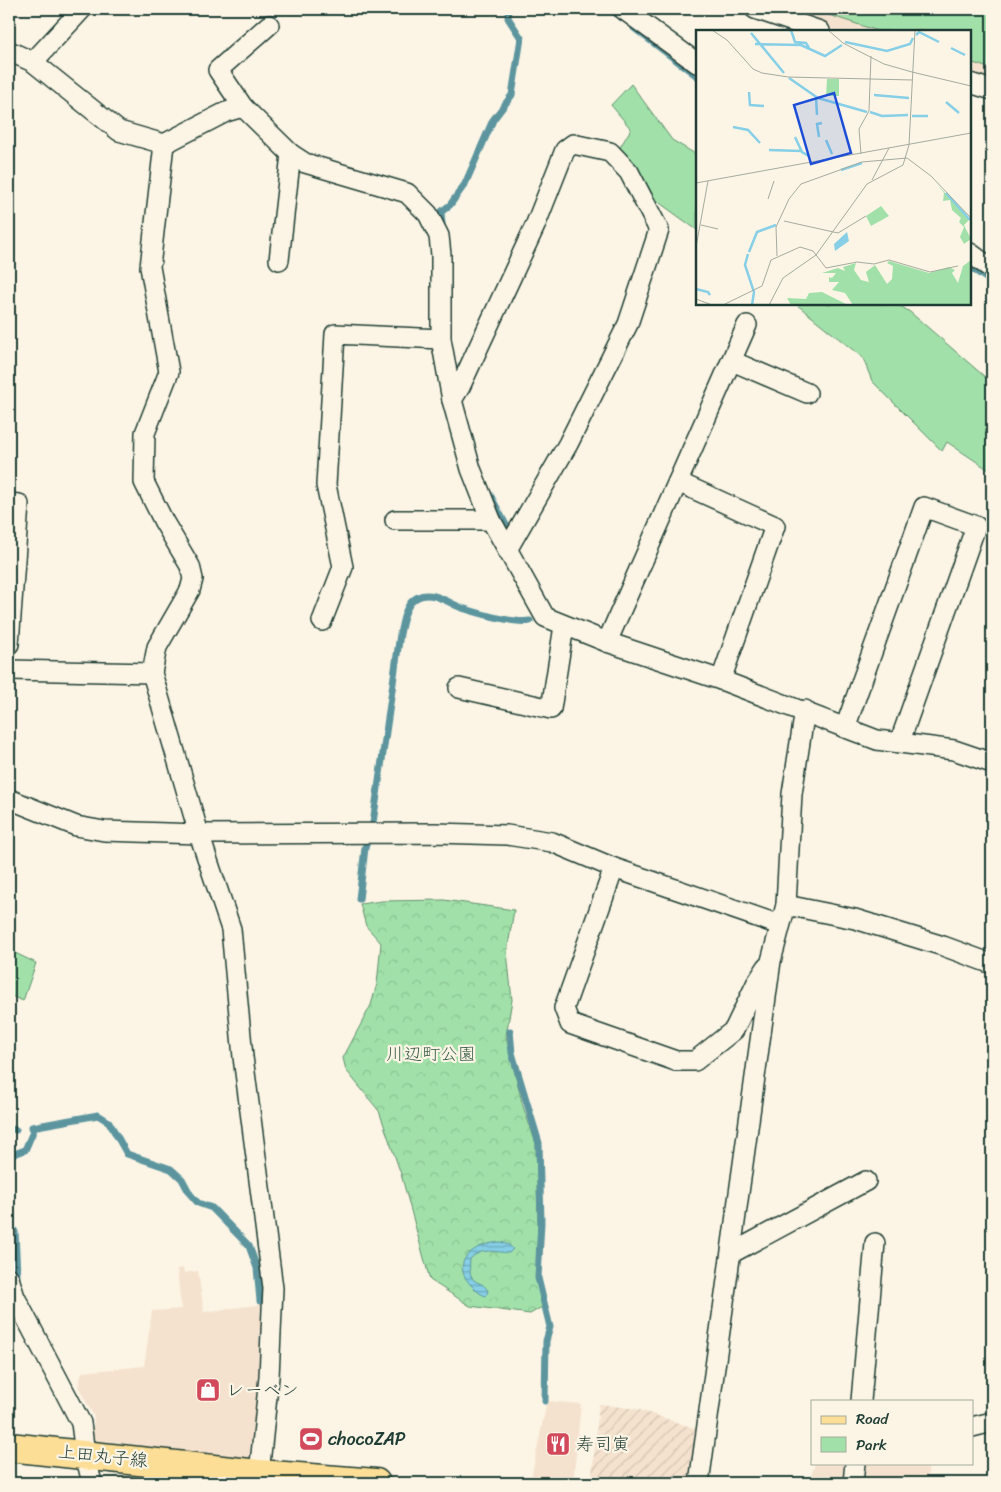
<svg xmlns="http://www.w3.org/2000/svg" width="1001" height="1492" font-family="Sriracha,'Klee One',sans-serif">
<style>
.built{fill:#f5e2ce}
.industrial{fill:url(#industrial-furrows)}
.green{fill:#a1e1a9;stroke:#608f6e}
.forest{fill:url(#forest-crowns);stroke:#608f6e}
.water{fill:url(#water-rules);stroke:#5d959f}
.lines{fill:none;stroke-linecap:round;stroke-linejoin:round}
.stream{stroke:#5d959f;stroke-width:7}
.street-casing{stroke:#1f3d34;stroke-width:22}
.primary-casing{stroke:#1f3d34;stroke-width:31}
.street{stroke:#fcf5e5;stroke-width:19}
.primary{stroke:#fdde96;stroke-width:28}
.labels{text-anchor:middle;stroke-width:4.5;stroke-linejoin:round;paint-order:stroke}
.park-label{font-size:18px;fill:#395e4b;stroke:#fcf5e5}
.poi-label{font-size:18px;fill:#1f3d34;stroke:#fcf5e5;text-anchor:start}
.street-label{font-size:18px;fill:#1f3d34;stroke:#fcf5e5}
.inset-river{fill:none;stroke:#86cfe7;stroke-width:2.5}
.inset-road{fill:none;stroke:#a4ab9e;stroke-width:1}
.view{fill:#1d4ed8;fill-opacity:0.15;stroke:#1d4ed8;stroke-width:2.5}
.inset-edge{fill:none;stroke:#1f3d34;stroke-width:2.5}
</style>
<defs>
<pattern id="industrial-furrows" width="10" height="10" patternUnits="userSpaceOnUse" patternTransform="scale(1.25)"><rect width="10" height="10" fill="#f5e2ce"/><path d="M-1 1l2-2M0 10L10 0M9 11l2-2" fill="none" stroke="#d2c3b2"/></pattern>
<pattern id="forest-crowns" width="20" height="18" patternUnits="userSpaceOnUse" patternTransform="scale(1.25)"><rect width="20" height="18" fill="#a1e1a9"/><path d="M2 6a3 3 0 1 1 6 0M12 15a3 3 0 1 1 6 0" fill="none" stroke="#8ac292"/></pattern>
<pattern id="water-rules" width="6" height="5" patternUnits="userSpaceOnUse" patternTransform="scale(1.25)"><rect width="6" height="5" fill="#86cfe7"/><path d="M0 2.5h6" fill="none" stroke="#6da9bc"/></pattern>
</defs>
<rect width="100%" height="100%" fill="#fcf5e5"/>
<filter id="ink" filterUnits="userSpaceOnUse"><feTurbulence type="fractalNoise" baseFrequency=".02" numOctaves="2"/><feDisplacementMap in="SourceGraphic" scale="10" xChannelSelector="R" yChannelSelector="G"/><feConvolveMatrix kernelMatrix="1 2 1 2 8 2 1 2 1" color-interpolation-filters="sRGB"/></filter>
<g filter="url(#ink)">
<g class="built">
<path d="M772,9h220v75l-22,-8v-45h-132z"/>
<path d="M183,1268l1,5 14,-2 6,41 60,-8 -3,72 -12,83 -157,-17 2,-25 -16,-31 4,-14 62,-6 8,-55 29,-2 -4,-40z"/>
<path d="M547,1401l34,3 -8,79h-43z"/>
<path d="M815,1463h34l-1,20h-39z"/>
<path d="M861,1463h68l-2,20h-68z"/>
<path d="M124,1475l87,8h-102z"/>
</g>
<path class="industrial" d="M599,1404l38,5 63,21 -8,53h-101z"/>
<g class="green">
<path d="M811,9h181v60l-22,-7v-31h-92z"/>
<path d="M631,84l41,56 25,15v75l-40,-29 -24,-37 -14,-15 12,-20 -20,-24z"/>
<path d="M796,304h101l13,8 82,71v89l-45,-30 -5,9 -70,-70 -9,-23z"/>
<path d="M9,950l27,13 -13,38 -14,-6z"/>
</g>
<path class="forest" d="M444,900l70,10 -7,42 5,48 -6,36 17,70 13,38 2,78 -2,55 6,30 -12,7 -60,-8 -40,-26 -29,-106 -22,-63 -33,-41 -3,-12 28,-53 6,-21 4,-41 -15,-17 -6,-22 22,-3z"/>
<path class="water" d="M501,1242l8,3 4,4 -4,4c-15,-1 -27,-6 -39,6 -3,30 11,18 18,32l-2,5c-7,-2 -11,-7 -16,-12 -22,-25 8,-41 31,-42z"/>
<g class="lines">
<g class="stream">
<path d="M610,9l12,9"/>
<path d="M634,28l63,48"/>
<path d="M442,224l-1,-12 9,-7 15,-21 28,-64 19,-25 9,-57 -13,-20 1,-9"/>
<path d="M970,267l22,15"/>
<path d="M490,495l16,30"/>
<path d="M359,899l6,-51 8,-25 27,-189c3,-13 5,-31 18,-37 14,-7 31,6 44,11 16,5 52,16 68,13"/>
<path d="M510,1031l2,22 27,90 2,79 -3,56 12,49 -4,14 -1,60"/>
<path d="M32,1127l66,-12 11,7 18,32 44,15 11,10 8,15 8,9 14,5 37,38 8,22 3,33"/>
<path d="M9,1128l7,2"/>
<path d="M9,1156l16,-6 10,-23"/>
<path d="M9,1220l6,12 2,44"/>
</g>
<defs>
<g id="street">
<path d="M623,9l74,54"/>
<path d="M755,9l65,22"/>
<path d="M9,51l24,11 86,69 45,13 62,-32 17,-5 48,47 14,9 102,30 21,21 11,22 2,19v84l11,61 19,69 20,51 54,97 62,25 114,38 156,60 77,10 38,13"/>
<path d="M33,62l49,-53"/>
<path d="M970,83l22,7"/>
<path d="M243,107l-25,-37 51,-45"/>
<path d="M164,144l-14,123 19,105 -24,61 -1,49 20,40 26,44 3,13 -3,11 -33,57 -5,26 47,161 32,95 12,128 30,231 -4,89 -10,97"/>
<path d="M970,253l22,16"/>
<path d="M279,260l12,-106"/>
<path d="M732,361l75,32"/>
<path d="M452,400l8,-13 75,-161 30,-76 8,-6 37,8 19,20 30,58 -31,94 -60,120 -61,106"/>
<path d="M678,482l97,44 -54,154"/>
<path d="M9,503l10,1 -10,140"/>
<path d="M395,520h96"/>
<path d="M322,621l21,-54 -17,-82 9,-151 106,5"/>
<path d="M607,642l140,-317"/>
<path d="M9,670l143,3"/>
<path d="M459,688l92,21 13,-83"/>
<path d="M845,728l79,-221 52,19 -76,215"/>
<path d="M9,799l67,27 28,5 95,3 236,-1 72,2 45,7 62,26 166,57"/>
<path d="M614,868l-50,140 6,16 106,37h19l39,-31 22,-46 11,-17"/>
<path d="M786,905l69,14 88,27 49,18"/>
<path d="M732,1253l134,-72"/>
<path d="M9,1278l6,19 66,126 4,31 7,29"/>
<path d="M861,1401l14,-158"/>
<path d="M972,1427l20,-5"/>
<path d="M699,1483l72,-522 15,-56 6,-111 13,-84"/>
<path d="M853,1483l2,-20"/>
</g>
<path id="primary" d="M9,1447l250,27 117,9"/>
</defs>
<use href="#street" class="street-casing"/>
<use href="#primary" class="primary-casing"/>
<use href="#street" class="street"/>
<use href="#primary" class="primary"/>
</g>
</g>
<defs>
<symbol id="shop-square" viewBox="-11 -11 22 22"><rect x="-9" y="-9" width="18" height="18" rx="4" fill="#d1495b" stroke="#fcf5e5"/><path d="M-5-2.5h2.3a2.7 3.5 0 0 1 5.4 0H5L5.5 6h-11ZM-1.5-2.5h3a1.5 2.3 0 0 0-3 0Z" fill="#fff"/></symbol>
<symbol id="stadium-square" viewBox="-11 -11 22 22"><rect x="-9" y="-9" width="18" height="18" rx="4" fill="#d1495b" stroke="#fcf5e5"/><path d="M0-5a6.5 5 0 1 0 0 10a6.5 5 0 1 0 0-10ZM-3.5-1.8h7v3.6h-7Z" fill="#fff"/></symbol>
<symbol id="restaurant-square" viewBox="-11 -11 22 22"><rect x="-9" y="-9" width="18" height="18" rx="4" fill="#d1495b" stroke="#fcf5e5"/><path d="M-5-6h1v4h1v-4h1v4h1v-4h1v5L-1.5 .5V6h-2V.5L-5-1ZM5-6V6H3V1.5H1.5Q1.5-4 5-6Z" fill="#fff"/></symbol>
</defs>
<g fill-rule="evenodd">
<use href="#shop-square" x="194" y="1376" width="28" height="28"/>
<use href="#stadium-square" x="297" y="1425" width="28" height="28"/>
<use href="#restaurant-square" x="544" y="1430" width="28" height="28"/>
</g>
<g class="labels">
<g class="park-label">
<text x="431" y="1060">川辺町公園</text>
</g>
<g class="poi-label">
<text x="226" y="1396">レーベン</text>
<text x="328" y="1445">chocoZAP</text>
<text x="576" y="1450">寿司寅</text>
</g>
<g class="street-label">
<text transform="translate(103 1456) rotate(6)" y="6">上田丸子線</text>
</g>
</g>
<g transform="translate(696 30)">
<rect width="275" height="275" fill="#fcf5e5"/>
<path d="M131,49h12v17h-13z" fill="#a1e1a9"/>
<path d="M242,156l26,25 5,9 -5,5 7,14 -7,5 -4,-7 4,-10 -5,-5 2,-4 -9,-8 -2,-10 -7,1 1,-8zM185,176l8,10 -18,10 -5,-10zM275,230v45h-118l-8,-12 -13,-3 7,-8h-10v-5l3,1 4,-5h-14l16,-5 7,3 -2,-4 13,-4 -2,7 7,10 8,2 -3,-10 9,-7 12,19 5,-5 1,-13 -6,-3 2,-2 40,12 20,-6 6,3 -3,3 6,10 5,-17zM126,262l26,13h-57l-4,-7 19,1 3,-6z" fill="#a1e1a9"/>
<path d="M151,202l2,9 -14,10 -1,-7z" fill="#86cfe7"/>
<path class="inset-river" d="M95,0l4,12 11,1 3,5M55,3l33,40M220,5l3,-3 20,10M149,12l42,9 23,-7 3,-6M59,14l46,1 24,11 17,-11M255,18l14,7M93,48l29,20 49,14M53,62l1,13 14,1M178,65l35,3M120,67l1,18M250,72l13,11M174,82l12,4 26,-1M216,86h16M37,97l15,3 12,13M99,107l7,15 7,4M123,107l-2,-13 5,-1M130,110l6,14M73,120l32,1M145,140l21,-7M250,163l24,27M53,222l8,-20 19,-7M52,224l-3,11 9,27 -2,13M0,259l12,3 2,3"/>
<path class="inset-road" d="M16,0l15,10 26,29 9,4 26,4 124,3M132,0l15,13 41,21 28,8M216,42l59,14M213,115l6,-115M165,124l-2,-25 10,-18 2,-55M176,150l17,-32M0,153l275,-50M72,169l6,-18M88,191l54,12 28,-17M5,195l17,4M0,217l12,-66M81,226l-1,-29 13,-28 12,-15 61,-22 45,-4 24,18 40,42M66,256l9,-26 29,-13 13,4 13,17 31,-6 17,2 15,-4 41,12 28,-6M0,269l16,6M27,275l39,-19M73,275l14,-27 33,-23 51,-71 36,-19 6,-20"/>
<path class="view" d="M138,63l17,60 -40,11 -17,-59z"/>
<rect width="275" height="275" class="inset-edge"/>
</g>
<rect width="1001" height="1492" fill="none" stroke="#fcf5e5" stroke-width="30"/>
<rect x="15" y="15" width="971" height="1462" fill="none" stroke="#1f3d34" stroke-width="2" filter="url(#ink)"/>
<rect x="811" y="1400" width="162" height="65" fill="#fcf5e5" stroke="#a4ab9e"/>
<rect x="821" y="1416" width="25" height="8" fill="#fdde96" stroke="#a4ab9e"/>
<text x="856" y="1424" font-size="15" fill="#1f3d34">Road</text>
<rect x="821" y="1437" width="25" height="15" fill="#a1e1a9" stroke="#a4ab9e"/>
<text x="856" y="1450" font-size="15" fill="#1f3d34">Park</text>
</svg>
